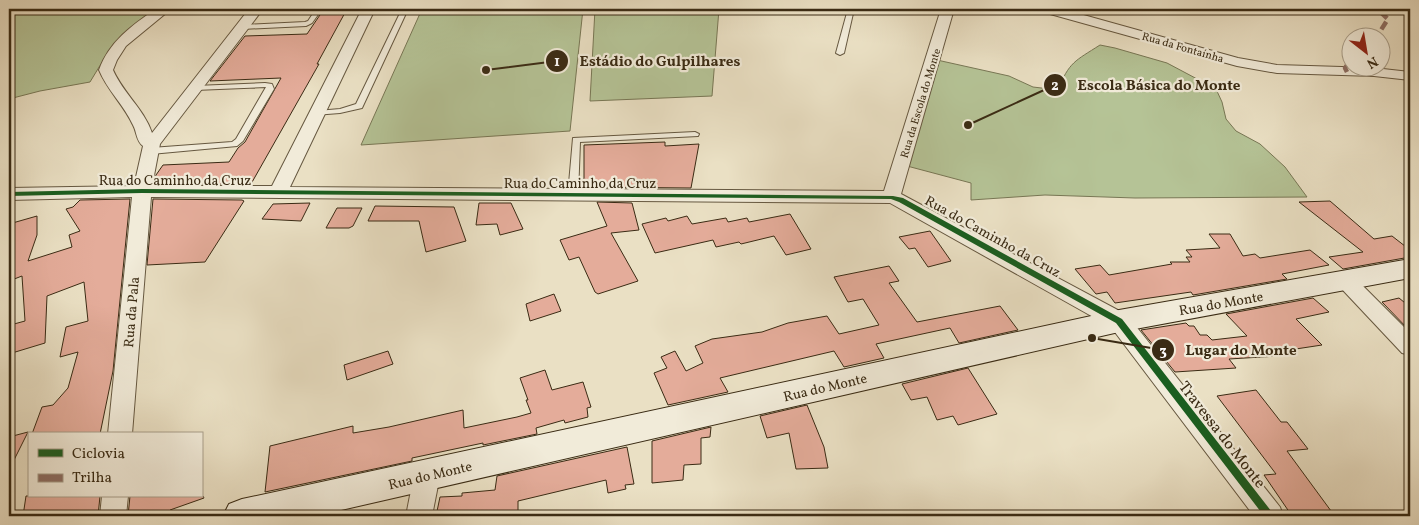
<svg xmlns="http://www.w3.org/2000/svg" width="1419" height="525" font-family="Vollkorn,serif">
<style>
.green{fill:#b5c396;stroke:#787755}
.building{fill:#e4ac9a;stroke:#3a2b14}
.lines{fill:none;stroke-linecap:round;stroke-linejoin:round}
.lane-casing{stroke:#665840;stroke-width:2}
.street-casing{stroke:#665840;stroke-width:2}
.secondary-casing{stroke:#3a2b14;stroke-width:2}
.lane{fill:#f1ebd9;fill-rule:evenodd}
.street{fill:#f1ebd9;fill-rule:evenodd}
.secondary{fill:#f1ebd9;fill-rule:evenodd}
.quiet{stroke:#8d6e63;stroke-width:4.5;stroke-dasharray:9 4.5;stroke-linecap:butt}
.cycleway-casing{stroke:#f1ebd9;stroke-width:3}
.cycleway{fill:#1b5e20;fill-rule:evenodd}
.labels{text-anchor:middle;stroke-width:4.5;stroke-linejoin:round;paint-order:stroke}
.far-street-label{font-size:11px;fill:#3a2b14;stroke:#f1ebd9}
.street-label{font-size:14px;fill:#3a2b14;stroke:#f1ebd9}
.near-street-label{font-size:16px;fill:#3a2b14;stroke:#f1ebd9}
.leader{fill:none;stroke:#3a2b14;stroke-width:2}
.callout-dot{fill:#3a2b14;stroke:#f1ebd9;stroke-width:2}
.mark-label{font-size:15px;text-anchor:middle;font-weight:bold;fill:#fff}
.callout-label{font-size:15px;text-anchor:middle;font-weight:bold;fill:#3a2b14;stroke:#f1ebd9;stroke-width:4.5;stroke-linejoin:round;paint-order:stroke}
</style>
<rect width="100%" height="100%" fill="#eae0c4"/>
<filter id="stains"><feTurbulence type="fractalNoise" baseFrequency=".004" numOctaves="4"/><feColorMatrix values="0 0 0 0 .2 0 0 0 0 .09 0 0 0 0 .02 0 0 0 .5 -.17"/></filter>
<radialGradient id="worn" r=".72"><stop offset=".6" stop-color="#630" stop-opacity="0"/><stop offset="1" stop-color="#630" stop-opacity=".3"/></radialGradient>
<g class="green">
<path d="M9,9h151l-50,40 -20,33 -50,9 -31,8z"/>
<path d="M422,9h161l-13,122 -209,14z"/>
<path d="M595,9h124l-7,87 -122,5z"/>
<path d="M1100,45l15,3 52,15 49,26 6,13 4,17 10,12 24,13 25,23 22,30 -172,1 -90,-3 -74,5v-17l-64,-17 30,-106 72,16 24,11 25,3c11,-28 17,-29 42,-45z"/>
</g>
<g class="building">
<path d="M324,9h23l-30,55h2l-68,120h-97l2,-9 7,-10 66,-3 9,-14 7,-6 36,-64 -71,3 35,-45 62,-2z"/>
<path d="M665,142v4l34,-2 -8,44 -107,-1v-42z"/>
<path d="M130,199l-17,172 -13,63h-68l10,-27 11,-2 15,-17 10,-36 -18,5 6,-30 22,-6 -4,-39 -37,14 -2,47 -33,10 2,-29 11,-3 -3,-45 -13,5v-57l28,-8v19l-9,26 44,-14 -3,-12 11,-4 -14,-22 7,-2 7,-7z"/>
<path d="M153,199l89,1 2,1 -39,61 -58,3z"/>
<path d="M1330,201l44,38 18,-3 18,14v7l-67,12 -14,-12 34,-5 -64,-50z"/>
<path d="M597,202l35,1 7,27 -28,3 27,48 -40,13 -3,-2 -16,-35 -10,3 -9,-20 47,-14z"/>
<path d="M310,203l-9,18 -39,-2 11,-15z"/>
<path d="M479,203h32l12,26 -23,6 -3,-11 -21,1z"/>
<path d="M375,206l79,1 12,34 -40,11 -7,-31h-51z"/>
<path d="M337,208h25l-9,18 -4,2h-23z"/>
<path d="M790,214l21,35 -25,6 -12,-19 -33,8 -2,-2 -23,5 -3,-7 -58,13 -13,-29 24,-6 2,3 19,-5 5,8 34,-6 2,4 19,-4 2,4z"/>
<path d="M930,231l21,30 -23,6 -13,-19 -6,1 -10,-12z"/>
<path d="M1209,234h21l13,22 12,-2 5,4 50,-8 19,15 -47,9 5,5 -94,16 -2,-3 -76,11 -8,-11 -11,2 -21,-25 25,-4 9,10 63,-11 -2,-2h20l-4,-5h6l-6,-7 34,-2z"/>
<path d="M889,266l10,15 -10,2 28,39 83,-16 18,24 -59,13 -9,-15 -74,16 8,14 -40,9 -10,-16 -114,27 8,14 -60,13 -14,-32 13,-5 -6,-11 14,-6 11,20 17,-8 -8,-17 17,-7 50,-7 26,-9 39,-7 12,18 40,-9 -16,-26 -15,3 -14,-25z"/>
<path d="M554,294l7,17 -31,10 -4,-17z"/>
<path d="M1313,298l16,14 -33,7 26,26 -46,7 2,4 -49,3 7,9 -61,4 -34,-42 45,-7 3,3h5l6,9h7l5,5 35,-4 -21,-22z"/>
<path d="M1399,298l11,9v24l-28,-29z"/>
<path d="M388,351l5,13 -46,16 -3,-15z"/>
<path d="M968,368l29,46 -39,11 -5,-9 -16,4 -10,-23 -16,3 -9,-16z"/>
<path d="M545,370l7,20 31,-8 8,25 -4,1 1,9 -23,6 -1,-3 -28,8 1,6 -54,11v-2l-71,15v3l-147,31 5,-46 83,-20v7l36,-6 74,-17 1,18 53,-11 14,-4 -5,-13h2l-8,-22z"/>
<path d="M1256,390l25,32h6l21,27 -21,2 47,64 -42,1 -28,-41 12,-1 -59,-78z"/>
<path d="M807,405l17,42 4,21 -32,1 -7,-36 -22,5 -7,-22z"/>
<path d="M711,427l-1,10 -9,1v26l-17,1 -1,15 -31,3v-42z"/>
<path d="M28,432l-19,38v-33z"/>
<path d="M627,447l7,37 -9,1 1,4 -18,4 -2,-13 -88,21v15h-82l4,-19 22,-1v-3l33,-3 2,-14z"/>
<path d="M26,496h74l-2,20h-75z"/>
<path d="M130,496h73l1,2 -34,12 -2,6h-40z"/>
</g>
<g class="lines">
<defs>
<g id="lane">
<path d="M160,9h54l-3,2 -49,1 -2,-1z"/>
<path d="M316,9h6l-10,14 -6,3 -64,3 -3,-2 3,-2 63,-3 3,-1z"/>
<path d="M402,9h6l-46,99 -22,5 -26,2v-4h3l23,-2 16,-5z"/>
<path d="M848,9h6l-10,44 -4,2 -4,-2z"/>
<path d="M265,83l7,1 2,5 -31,52 -6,5 -86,8 -4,-3 4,-3 81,-6 4,-3 30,-52 -71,3 -4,-2 4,-2z"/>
<path d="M695,132l4,2 -1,2 -118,6 -2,53 -5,3 -5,-3 5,-57z"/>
</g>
<g id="street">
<path d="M156,9h15l-45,37 -9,14 -4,10c10,23 31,39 39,63l97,-124h14l-103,135 -8,42h120l90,-177h13l-85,178 594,4 57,-182h13l-53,185 226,121 153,192 3,9h-29l-143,-189 -221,-124 -739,-6 -19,237h-24l24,-237 -123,3v-12l125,-2 9,-40c-7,-5 -6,-14 -10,-21 -9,-20 -26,-35 -34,-55 10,-28 33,-45 57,-61z"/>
<path d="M1041,9h21l176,49 39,7 97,3 36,4v8l-36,-4 -97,-3 -40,-7 -194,-54z"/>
<path d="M1346,274l7,2 57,57v22l-8,-2 -63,-67 -3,-5 3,-5z"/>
<path d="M427,464l9,3 4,8 -8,41h-26l8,-41 4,-8z"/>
<path d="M102,496h26l-2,20h-26z"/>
</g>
<path id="secondary" d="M1410,259v19l-291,54 -804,184h-92l6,-12 13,-5 877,-189z"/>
</defs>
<use href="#lane" class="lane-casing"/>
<use href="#street" class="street-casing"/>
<use href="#secondary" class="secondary-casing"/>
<use href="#lane" class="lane"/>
<use href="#street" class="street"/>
<use href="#secondary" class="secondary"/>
<g class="quiet">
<path d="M1371,38l10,-8 7,-11 -11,-10"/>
<path d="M1347,72l-2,-4 7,-10"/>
</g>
<defs>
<path id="cycleway" d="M142,189l751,7 10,2 219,121 153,197h-11l-148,-193 -217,-121 -8,-3 -749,-6 -133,3v-4z"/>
</defs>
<use href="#cycleway" class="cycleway-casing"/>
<use href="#cycleway" class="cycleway"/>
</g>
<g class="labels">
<g class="far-street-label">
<text transform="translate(1183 47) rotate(16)" y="4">Rua da Fontaínha</text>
<text transform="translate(920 103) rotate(-73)" y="4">Rua da Escola do Monte</text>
</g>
<g class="street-label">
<text x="175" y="185">Rua do Caminho da Cruz</text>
<text x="580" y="188">Rua do Caminho da Cruz</text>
<text transform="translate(993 236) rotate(29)" y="5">Rua do Caminho da Cruz</text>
<text transform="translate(1221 303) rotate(-10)" y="5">Rua do Monte</text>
<text transform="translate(131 312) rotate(-85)" y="5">Rua da Pala</text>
<text transform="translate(825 387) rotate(-13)" y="5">Rua do Monte</text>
<text transform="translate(430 475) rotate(-13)" y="5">Rua do Monte</text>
</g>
<g class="near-street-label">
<text transform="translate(1223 434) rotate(52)" y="6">Travessa do Monte</text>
</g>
</g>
<path class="leader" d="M486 70L557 61M968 125L1055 85M1092 338L1163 350"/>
<g class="callout-dot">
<circle cx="486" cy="70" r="5"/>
<circle cx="968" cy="125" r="5"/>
<circle cx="1092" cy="338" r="5"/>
<circle cx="557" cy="61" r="12"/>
<circle cx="1055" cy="85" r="12"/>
<circle cx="1163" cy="350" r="12"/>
</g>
<g class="mark-label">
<text x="557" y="66">1</text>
<text x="1055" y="90">2</text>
<text x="1163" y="355">3</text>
</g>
<g class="callout-label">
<text x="660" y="66">Estádio do Gulpilhares</text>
<text x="1159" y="90">Escola Básica do Monte</text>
<text x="1241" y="355">Lugar do Monte</text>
</g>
<rect width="1419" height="525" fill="none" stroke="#eae0c4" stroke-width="30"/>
<rect x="10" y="10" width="1399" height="505" fill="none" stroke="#3a2b14" stroke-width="2.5"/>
<rect x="15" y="15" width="1389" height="495" fill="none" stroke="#3a2b14"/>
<rect x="28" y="432" width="175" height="65" fill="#f1ebd9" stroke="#a89e8a"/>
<rect x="38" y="449" width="25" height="8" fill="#1b5e20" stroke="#a89e8a"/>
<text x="72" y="458" font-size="15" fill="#3a2b14">Ciclovia</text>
<rect x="38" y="474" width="25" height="8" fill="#8d6e63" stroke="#a89e8a"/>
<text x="72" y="482" font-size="15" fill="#3a2b14">Trilha</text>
<g transform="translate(1366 52) rotate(149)"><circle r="24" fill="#f1ebd9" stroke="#a89e8a"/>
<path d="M0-4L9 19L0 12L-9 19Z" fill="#8f2418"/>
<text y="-8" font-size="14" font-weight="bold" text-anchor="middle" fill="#3a2b14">N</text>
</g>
<rect width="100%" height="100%" filter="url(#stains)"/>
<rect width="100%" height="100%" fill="url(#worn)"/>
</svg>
